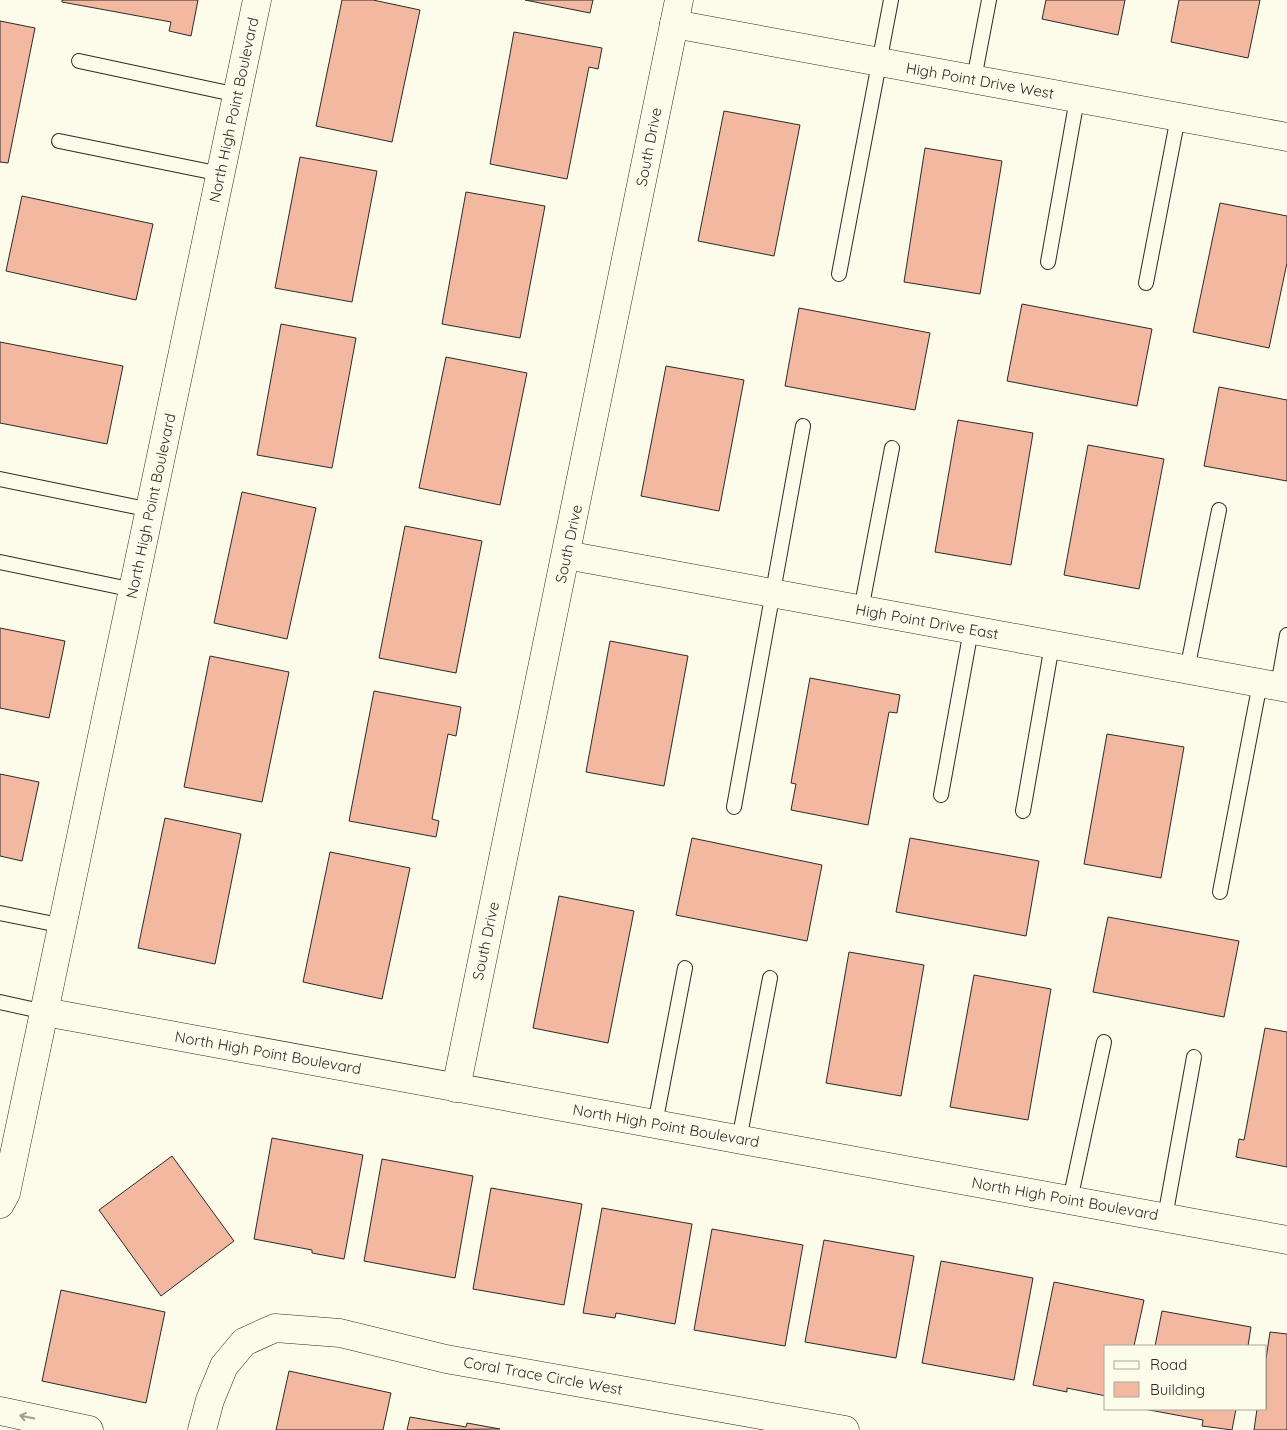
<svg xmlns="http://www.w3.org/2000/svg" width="1287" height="1430" font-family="Quicksand,sans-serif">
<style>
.building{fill:#f2b8a0;stroke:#2b2b2b}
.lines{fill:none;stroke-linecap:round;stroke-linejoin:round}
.lane-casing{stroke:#2b2b2b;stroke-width:16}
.street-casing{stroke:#2b2b2b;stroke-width:29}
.lane{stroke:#fdfbea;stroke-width:14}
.street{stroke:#fdfbea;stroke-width:28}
.oneway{stroke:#9e9d94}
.labels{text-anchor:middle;stroke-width:4;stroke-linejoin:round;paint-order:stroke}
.street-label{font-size:15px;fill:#2b2b2b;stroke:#fdfbea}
</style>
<rect width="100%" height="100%" fill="#fdfbea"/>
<g class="building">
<path d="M62,0h136l-7,36 -22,-5 2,-9 -109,-20z"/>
<path d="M342,0h31l47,10 -28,132 -76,-16z"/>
<path d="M525,0h68l-3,13z"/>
<path d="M1046,0h79l-7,35 -76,-16z"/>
<path d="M1179,0h81l-12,58 -77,-16z"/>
<path d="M0,21l35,7 -27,135 -8,-1z"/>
<path d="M514,32l88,16 -4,21 -9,-2 -22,112 -77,-15z"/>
<path d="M724,111l76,14 -26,131 -76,-15z"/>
<path d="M925,148l77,13 -22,133 -76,-12z"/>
<path d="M300,157l77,14 -25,131 -77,-14z"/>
<path d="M466,192l79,14 -25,132 -78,-14z"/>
<path d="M22,196l131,28 -17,76 -130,-29z"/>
<path d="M1220,203l67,13v47l-18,85 -76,-16z"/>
<path d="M1022,304l130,25 -15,77 -130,-25z"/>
<path d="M799,308l131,25 -15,77 -130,-24z"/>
<path d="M281,324l75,14 -24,130 -75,-13z"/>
<path d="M0,342l123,24 -16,78 -107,-21z"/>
<path d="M446,357l81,16 -27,132 -81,-17z"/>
<path d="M666,366l78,14 -25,131 -78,-15z"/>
<path d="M1219,387l68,13v81l-83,-15z"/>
<path d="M958,420l75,13 -22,132 -76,-13z"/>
<path d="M1088,445l76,14 -25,130 -75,-14z"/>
<path d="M242,492l74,16 -29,131 -73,-16z"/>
<path d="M405,526l77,15 -26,132 -77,-15z"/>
<path d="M0,628l65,13 -16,77 -49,-10z"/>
<path d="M610,641l78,15 -24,130 -78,-14z"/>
<path d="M210,656l79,16 -27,130 -78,-15z"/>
<path d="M810,678l90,17 -3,18 -8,-1 -21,113 -77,-15 5,-26 -5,-1z"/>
<path d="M374,691l87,16 -5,29 -8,-2 -16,85 7,2 -3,16 -87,-16z"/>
<path d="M1107,734l77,13 -23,131 -77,-14z"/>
<path d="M0,774l39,8 -17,79 -22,-5z"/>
<path d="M165,818l76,16 -26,130 -77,-16z"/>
<path d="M692,838l130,27 -15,76 -131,-26z"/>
<path d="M910,838l129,23 -13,75 -130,-24z"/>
<path d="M330,852l80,16 -28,131 -79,-17z"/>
<path d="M559,896l75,15 -26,132 -75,-15z"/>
<path d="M1108,917l131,24 -15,76 -131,-25z"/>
<path d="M849,952l75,13 -23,131 -75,-13z"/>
<path d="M974,975l77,14 -23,131 -78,-13z"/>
<path d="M1265,1028l22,4v135l-51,-10 3,-18 5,1z"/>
<path d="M272,1138l91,17 -19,104 -32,-6v-3l-58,-11z"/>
<path d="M172,1156l62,85 -73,55 -62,-86z"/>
<path d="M382,1159l91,17 -18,102 -91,-17z"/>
<path d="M491,1188l91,16 -18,101 -91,-16z"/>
<path d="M602,1208l90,16 -17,100 -59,-11 -1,5 -32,-5z"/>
<path d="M712,1229l91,16 -18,101 -91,-16z"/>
<path d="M824,1240l90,16 -18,102 -91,-16z"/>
<path d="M941,1261l92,17 -19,102 -92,-17z"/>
<path d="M1054,1282l90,18 -10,46h-28v50l-39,-8v4l-34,-7z"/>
<path d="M61,1290l104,22 -19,91 -104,-22z"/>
<path d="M1162,1311l89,16 -3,19h-93z"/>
<path d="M1270,1332l17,2v96h-33l3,-21h9v-50z"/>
<path d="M289,1371l102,22 -8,37h-107z"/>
<path d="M1144,1409h92l-4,21 -30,-4 1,-6z"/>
<path d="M410,1417l56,10 1,-4 33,6 -93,1z"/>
</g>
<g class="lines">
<defs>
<g id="lane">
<path d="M79,61l159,34"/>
<path d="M974,79l15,-79"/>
<path d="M59,141l162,33"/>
<path d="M1048,262l29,-163"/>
<path d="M839,274l52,-274"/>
<path d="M1146,283l32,-166"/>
<path d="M0,479l151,31"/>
<path d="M0,562l134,28"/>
<path d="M861,610l31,-162"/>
<path d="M1187,670l32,-160"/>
<path d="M1278,686l9,-51"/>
<path d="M941,795l30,-165"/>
<path d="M734,807l69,-381"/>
<path d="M1023,811l29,-166"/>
<path d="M1220,892l40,-209"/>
<path d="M0,913l64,13"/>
<path d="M0,1002l45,10"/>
<path d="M655,1124l30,-156"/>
<path d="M739,1140l31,-162"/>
<path d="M1070,1200l34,-158"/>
<path d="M1165,1217l29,-160"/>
</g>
<g id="street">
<path d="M674,24l613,113"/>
<path d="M566,555l721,133"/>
<path d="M45,1012l1242,228"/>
<path d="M456,1088l223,-1088"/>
<path d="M0,1204l6,-11 251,-1193"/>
<path d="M0,1411l89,19"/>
<path d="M202,1430l8,-30 14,-34 20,-24 31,-14 65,5 106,26 399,71"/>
</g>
</defs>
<use href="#lane" class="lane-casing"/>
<use href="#street" class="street-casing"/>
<use href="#lane" class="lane"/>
<use href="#street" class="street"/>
</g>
<defs><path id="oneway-shaft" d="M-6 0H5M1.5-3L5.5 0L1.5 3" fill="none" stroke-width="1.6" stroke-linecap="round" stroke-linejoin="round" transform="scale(1.25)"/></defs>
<use class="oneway" href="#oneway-shaft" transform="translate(27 1417) rotate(-168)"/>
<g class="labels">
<g class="street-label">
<text transform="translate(980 81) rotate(10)" y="5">High Point Drive West</text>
<text transform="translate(234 110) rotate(-78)" y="5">North High Point Boulevard</text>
<text transform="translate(649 147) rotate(-79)" y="5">South Drive</text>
<text transform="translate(151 506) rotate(-78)" y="5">North High Point Boulevard</text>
<text transform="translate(569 544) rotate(-78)" y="5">South Drive</text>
<text transform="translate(927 622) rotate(10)" y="5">High Point Drive East</text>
<text transform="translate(486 941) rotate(-78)" y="5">South Drive</text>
<text transform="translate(268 1053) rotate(10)" y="5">North High Point Boulevard</text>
<text transform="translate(666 1126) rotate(10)" y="5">North High Point Boulevard</text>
<text transform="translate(1065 1199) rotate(10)" y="5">North High Point Boulevard</text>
<text transform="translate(543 1376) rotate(10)" y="5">Coral Trace Circle West</text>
</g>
</g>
<rect x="1104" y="1345" width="162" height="65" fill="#fdfbea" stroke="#a9a89e"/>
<rect x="1114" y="1361" width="25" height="8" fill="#fdfbea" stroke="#a9a89e"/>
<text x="1150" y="1370" font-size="15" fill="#2b2b2b">Road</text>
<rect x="1114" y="1382" width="25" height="15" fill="#f2b8a0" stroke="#a9a89e"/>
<text x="1150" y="1395" font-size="15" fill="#2b2b2b">Building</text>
</svg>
